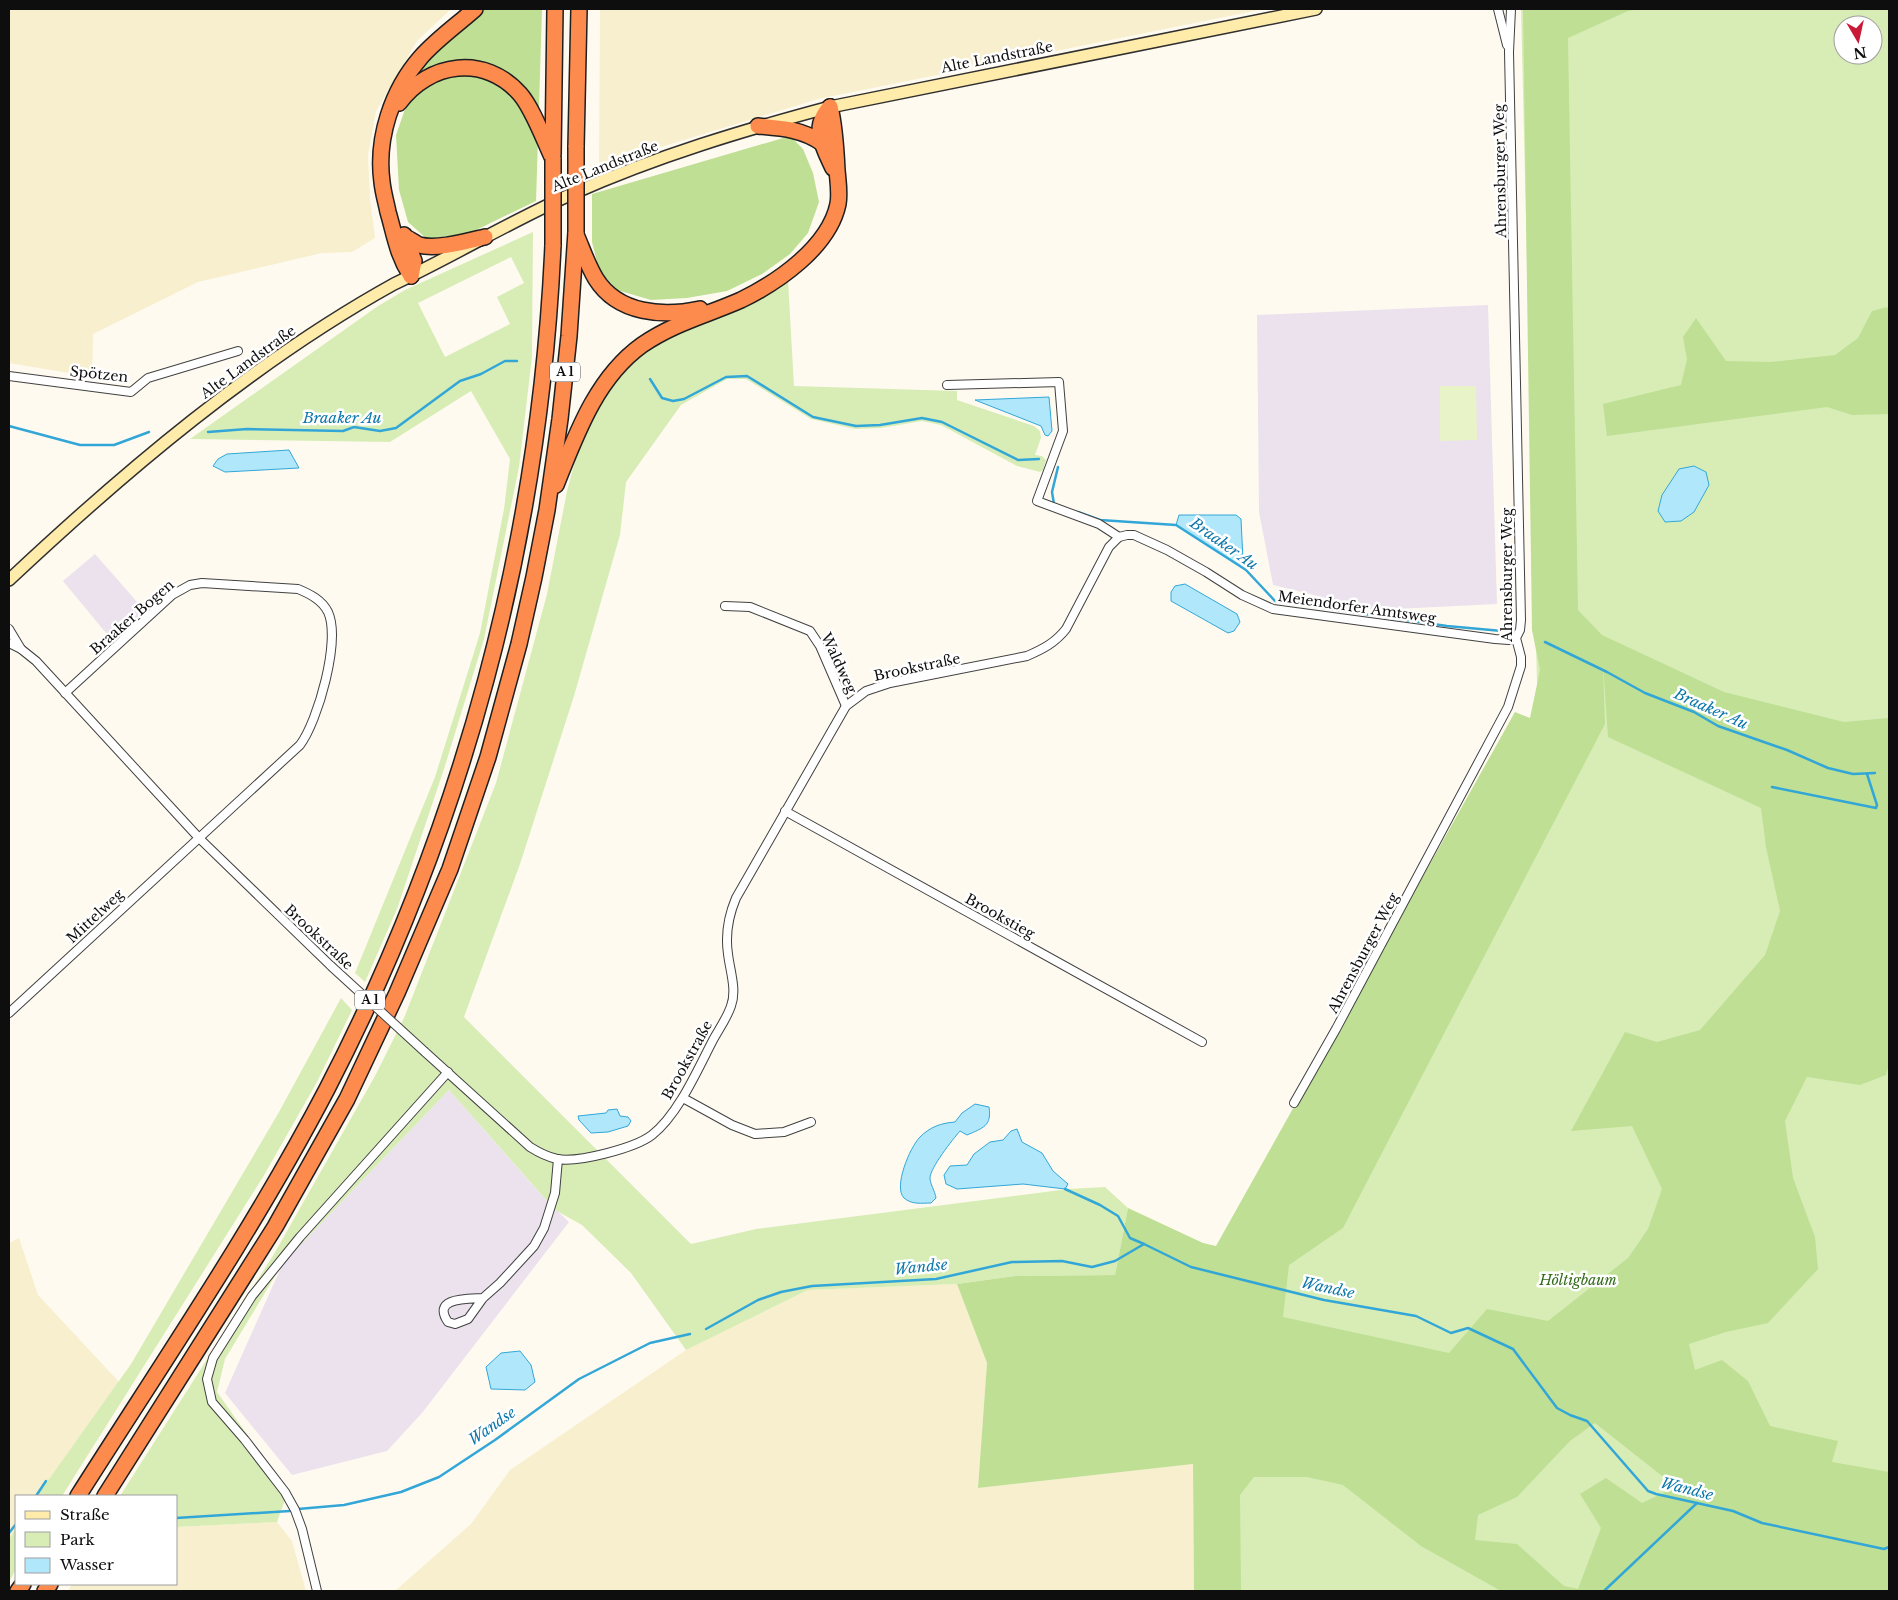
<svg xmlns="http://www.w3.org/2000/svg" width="1898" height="1600" font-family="'Libre Baskerville',serif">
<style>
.industrial{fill:#ebe2ee}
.farmland{fill:#f7efcd}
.green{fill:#d8edb6;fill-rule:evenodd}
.forest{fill:#bedf94;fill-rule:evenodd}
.pitch{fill:#e9f3c8}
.water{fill:#b0e7fb;stroke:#32a7d7}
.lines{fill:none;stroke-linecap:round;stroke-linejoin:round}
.stream{stroke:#32a7d7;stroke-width:2.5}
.street-casing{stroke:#414141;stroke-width:10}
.secondary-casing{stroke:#303030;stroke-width:14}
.highway-casing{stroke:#1f1f1f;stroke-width:18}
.street{stroke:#fff;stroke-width:8}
.secondary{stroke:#ffecab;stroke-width:11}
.highway{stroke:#fe8b4e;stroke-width:15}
.street-bridge-casing{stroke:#414141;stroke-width:10;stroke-linecap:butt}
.highway-bridge-casing{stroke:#1f1f1f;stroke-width:18;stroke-linecap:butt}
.street-bridge{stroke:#fff;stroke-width:8}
.highway-bridge{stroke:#fe8b4e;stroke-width:15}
.labels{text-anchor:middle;stroke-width:5;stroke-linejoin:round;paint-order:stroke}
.shield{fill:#fff;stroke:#565656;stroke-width:1}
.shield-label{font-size:12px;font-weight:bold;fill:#0e0e0e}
.street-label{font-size:14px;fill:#0e0e0e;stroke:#fff}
.park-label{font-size:14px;font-style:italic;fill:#336b19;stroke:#fff}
.water-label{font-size:15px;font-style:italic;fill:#0e77aa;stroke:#fff}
</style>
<rect width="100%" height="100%" fill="#fffaf0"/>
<g class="industrial">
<path d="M1488,305l9,299 -122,6 -102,-25 -14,-73 -2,-197z"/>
<path d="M95,554l50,57 -34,28 -48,-58z"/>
<path d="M449,1090l97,110 23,22 -147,191 -35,38 -95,24 -67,-82 58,-130z"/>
</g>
<g class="farmland">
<path d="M9,9h442l-34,32 -41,70 -8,44 2,44 5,39 -23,14 -30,1 -124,29 -105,52 -1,43 -83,-14z"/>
<path d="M600,9h664l-446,90 -219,67z"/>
<path d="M19,1238l19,57 81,87 -82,114h-21v31l-7,13v-297z"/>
<path d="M957,1284l30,79 -9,125 215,-24 1,127h-799l76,-67 39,-54 176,-120 122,-60z"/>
<path d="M277,1522l15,19 14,50h-238l4,-7h104v-57z"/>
</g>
<g class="green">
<path d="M1521,9h368v1582h-681l-1,-220 331,-645zM1843,25h30v30h-30z"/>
<path d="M533,232l-1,125 -13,110 -35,172 -40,130 -47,140 -32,73 -10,-9 80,-196 45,-144 24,-124 6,-50 -39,-68 -81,51 -200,-3 188,-133 27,-16zM511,257l13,26 -27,14 13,27 -65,33 -27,-54z"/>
<path d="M788,280l6,106 163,5v9l77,26 6,5 1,7 -6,17 7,1 4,4 -3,10 -3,2 -23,-6 -76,-41 -19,-4 -41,7 -26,1 -44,-10 -65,-40h-19l-46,26 -55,77 -6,53 -46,161 -54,168 -56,153 227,227 65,-15 312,-40 37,-2 23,21 -13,67 -100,1 -58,8 -149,6 -122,60 -55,-77 -49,-48 -27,-15 -106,-120 -166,173 -58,96 -8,33 71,100 -11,30 -101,5v-31h-56l154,-242 101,-178 29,-58 92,-235 51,-189 20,-103 10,-38 20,-46 13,-21 20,-22 35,-26z"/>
<path d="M341,998l11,12 -35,72 -54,95 -201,319h-25l94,-132 148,-252z"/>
<path d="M16,1527v42l-7,13v-42z"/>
</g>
<g class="forest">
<path d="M485,9h57l-6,192 -66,32 -43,6 -19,-17 -9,-32 -3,-55 24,-69z"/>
<path d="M1523,9h117l-12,2 -60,27 10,572 24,25 122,57 120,30 45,-4v346l-3,11 -26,10 -53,-8 -22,44 8,57 22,59 3,32 -50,54 -42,9 -37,12 6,26 27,-10 26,21 22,45 68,15 -6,21 57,10v119h-388l-80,-45 -78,-61 -36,-8h-53l-14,18 1,96h-47l-1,-127 -215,24 9,-125 -30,-79 58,-8 100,-1 13,-67 75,35 13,3 299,-534 15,6 10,-48 -8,-40zM1603,664l5,73 153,71 5,39 14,64 -15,44 -65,75 -43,12 -32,-10 -54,99 61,-5 30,63 -14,40 -20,29 -80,63 -61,-12 -38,44 -166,-36 6,-52 54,-37 262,-504zM1595,1423l81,64 -34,16 -36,-25 -26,16 21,34 -23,61 -14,-3 -47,-42 -42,-4 3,-25 39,-18 53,-56z"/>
<path d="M790,136l13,13 10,24 6,29 -11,31 -18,21 -28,20 -35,17 -40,7 -36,2 -34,-10 -18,-20 -7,-28v-48z"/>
<path d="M1887,307l2,3v104l-37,1 -25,-8 -220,29 -4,-32 78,-19 6,-26 -4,-22 13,-19 30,43 44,1 65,-7 23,-17 14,-27z"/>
</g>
<path class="pitch" d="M1440,386h36l1,54 -37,1z"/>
<g class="water">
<path d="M1049,397l3,34 -4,5 -3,-1 -4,-9 -66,-26z"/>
<path d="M289,450l10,18 -74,4 -12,-6 5,-7 9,-5z"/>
<path d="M1694,466l12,6 3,13 -15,27 -13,9 -16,1 -7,-11 4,-16 17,-26z"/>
<path d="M1179,515h57l5,4 2,41 3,10 -70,-45z"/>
<path d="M1185,584l52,30 3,8 -6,9 -6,2 -57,-32v-9l4,-6z"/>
<path d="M975,1104l14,3c3,19 -6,21 -22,28l-7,-4c-7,8 -30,37 -30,47 0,6 5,13 6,20l-5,5c-9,0 -19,2 -27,-5 -11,-11 6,-51 16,-61 10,-10 21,-14 35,-15l7,-9z"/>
<path d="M617,1109l3,7 8,1 3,4 -3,5 -20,6 -17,1 -12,-13 -1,-4 28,-3 2,-3z"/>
<path d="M1017,1129l5,13 20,11 11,18 15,13 -3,5 -42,-5 -66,5 -11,-5 -2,-9 6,-9 17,-1 7,-11 16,-12 13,-2 8,-9z"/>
<path d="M520,1351l11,14 4,17 -10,8 -34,-1 -5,-22 15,-14z"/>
</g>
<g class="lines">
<g class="stream">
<path d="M650,379l12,19 11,3 11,-2 42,-22 21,-1 66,41 43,9 24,-1 42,-7 20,4 76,38 21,-1"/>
<path d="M9,426l71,19h34l35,-13"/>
<path d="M208,432l39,-3 96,2 11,-4 26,4 16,-3 64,-47 21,-7 24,-13h12"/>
<path d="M1054,504l-2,-12 6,-25"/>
<path d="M1078,512l22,8 76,5 70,45 29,31 172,25 55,5"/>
<path d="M1545,642l62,30 38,21 49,19 24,14 69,24 41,18 25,6 22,-1"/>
<path d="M1772,787l104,21 1,-3 -10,-31"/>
<path d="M1065,1189l35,16 18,11 12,22 14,6"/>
<path d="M706,1329l52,-29 23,-8 31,-6 124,-7 76,-17 50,-1 30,6 23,-6 29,-17 47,23 133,33 92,16 35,17 17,-5 45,21 44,59 13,7 17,6 61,70 8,3 77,17 29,12 122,26 5,-2"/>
<path d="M36,1496l10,-15"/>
<path d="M298,1509l46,-4 57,-13 38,-15 56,-37 84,-61 71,-36 40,-9"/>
<path d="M176,1518l114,-7"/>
<path d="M9,1533l7,-9"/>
<path d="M1604,1591l93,-88"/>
</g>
<defs>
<g id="street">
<path d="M1498,9l9,36"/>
<path d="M9,376l122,16 17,-14 90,-27"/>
<path d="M947,385l112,-3 4,49 -26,70 62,23 20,13"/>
<path d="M725,606l25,1 60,24 10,15 26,60"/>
<path d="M9,629l12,20"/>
<path d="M9,643l12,6 15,12 163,177 132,128"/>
<path d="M785,811l417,231"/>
<path d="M9,1013l291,-268c18,-24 41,-105 28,-133 -6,-12 -18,-18 -30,-23l-96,-6 -12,2 -18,10 -107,98"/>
<path d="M425,1052l105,95c8,5 18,10 27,12 21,4 78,-11 95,-24 26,-20 46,-66 61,-95 6,-11 14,-22 18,-34 6,-16 -1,-35 -3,-52 -3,-20 0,-37 8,-56l110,-192 20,-15 24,-8 137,-27c16,-7 28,-13 39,-27l43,-82 10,-10 8,-2h7l33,15 39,22 36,23 31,14 222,30 14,1 7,-2"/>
<path d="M683,1098l49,27 23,9 29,-2 27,-10"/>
<path d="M1294,1103l42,-74 172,-322 13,-41v-9l-5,-19 4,-8 1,-10 -12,-568 2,-43"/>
<path d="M483,1298c-15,1 -52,-1 -35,24l7,2 13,-5 15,-21 17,-15 34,-37 10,-18 11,-35 3,-34"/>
<path d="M317,1591l-15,-62 -7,-19 -10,-18 -40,-52 -33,-38 -5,-23 6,-21 39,-62 48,-59 148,-165"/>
</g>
<path id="secondary" d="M9,580c116,-109 246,-219 385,-296 61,-29 119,-64 180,-91 83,-37 170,-63 256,-86l486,-98"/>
<g id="highway">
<path d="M399,103c30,-41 86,-49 121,-9 13,15 24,46 33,65"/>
<path d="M830,107c-19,21 -7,39 3,61"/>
<path d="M758,126c23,2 44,3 64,17"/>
<path d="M576,147l3,-138"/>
<path d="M553,155l2,-146"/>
<path d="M404,235l10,26 -3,15"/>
<path d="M405,237c5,2 10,6 14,8 18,5 48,-4 66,-8"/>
<path d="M577,237c6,14 11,29 19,42 22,35 67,38 104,30"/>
<path d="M411,276c-14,-22 -16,-40 -23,-64 -2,-10 -5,-20 -6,-30 -6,-44 10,-92 39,-125 16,-18 36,-32 54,-48"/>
<path d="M556,485c20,-50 40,-107 86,-140 32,-22 65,-30 99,-45 37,-18 88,-53 97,-96 2,-11 0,-22 -1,-34 -1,-21 -2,-42 -7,-63"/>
<path d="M78,1496c85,-134 176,-267 249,-407 136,-263 213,-549 226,-844"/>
<path d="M105,1496l170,-269 72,-128 50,-106 53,-124 38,-112 31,-113 15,-67 13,-67 13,-91 9,-83 7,-104"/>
<path d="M18,1591l5,-7"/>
<path d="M45,1591l5,-7"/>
</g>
</defs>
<use href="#street" class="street-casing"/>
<use href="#secondary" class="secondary-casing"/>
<use href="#highway" class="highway-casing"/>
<use href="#street" class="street"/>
<use href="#secondary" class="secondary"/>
<use href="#highway" class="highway"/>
<defs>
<path id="street-bridge" d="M331,966l94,86"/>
<g id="highway-bridge">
<path d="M576,232v-85"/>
<path d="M553,245v-86"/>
</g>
</defs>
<use href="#street-bridge" class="street-bridge-casing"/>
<use href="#highway-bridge" class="highway-bridge-casing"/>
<use href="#street-bridge" class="street-bridge"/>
<use href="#highway-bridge" class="highway-bridge"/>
</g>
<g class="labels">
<g class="shield">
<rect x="550" y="362.5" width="30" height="19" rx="4"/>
<rect x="355" y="990.5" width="30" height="19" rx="4"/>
</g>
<g class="shield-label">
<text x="565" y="376">A 1</text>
<text x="370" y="1004">A 1</text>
</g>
<g class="street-label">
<text transform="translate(997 57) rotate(-11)" y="5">Alte Landstraße</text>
<text transform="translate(605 166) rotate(-22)" y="5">Alte Landstraße</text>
<text transform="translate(1500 171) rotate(-91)" y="5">Ahrensburger Weg</text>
<text transform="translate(248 362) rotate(-36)" y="5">Alte Landstraße</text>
<text transform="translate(99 374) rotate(6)" y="5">Spötzen</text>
<text transform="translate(1507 575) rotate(-90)" y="5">Ahrensburger Weg</text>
<text transform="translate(1357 607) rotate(8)" y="5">Meiendorfer Amtsweg</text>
<text transform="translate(132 617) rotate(-41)" y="5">Braaker Bogen</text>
<text transform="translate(839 663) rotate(65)" y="5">Waldweg</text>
<text transform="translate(917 667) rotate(-12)" y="5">Brookstraße</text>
<text transform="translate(95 916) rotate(-43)" y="5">Mittelweg</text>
<text transform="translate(1000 916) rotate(29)" y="5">Brookstieg</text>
<text transform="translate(319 937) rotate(43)" y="5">Brookstraße</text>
<text transform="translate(1363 953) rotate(-62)" y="5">Ahrensburger Weg</text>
<text transform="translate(687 1060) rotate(-61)" y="5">Brookstraße</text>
</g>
<g class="park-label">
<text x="1578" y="1285">Höltigbaum</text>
</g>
<g class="water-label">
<text x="342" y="423">Braaker Au</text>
<text transform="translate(1224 544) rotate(35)" y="5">Braaker Au</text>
<text transform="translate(1711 709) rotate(24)" y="5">Braaker Au</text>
<text transform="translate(921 1267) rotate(-6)" y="5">Wandse</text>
<text transform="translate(1328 1288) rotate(12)" y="5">Wandse</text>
<text transform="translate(492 1426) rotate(-35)" y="5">Wandse</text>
<text transform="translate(1687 1489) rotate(14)" y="5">Wandse</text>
</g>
</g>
<rect width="1898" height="1600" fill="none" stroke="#0e0e0e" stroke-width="20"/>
<rect x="15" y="1495" width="162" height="90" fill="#ffffff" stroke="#9f9f9f"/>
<rect x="25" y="1511" width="25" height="8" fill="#ffecab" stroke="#9f9f9f"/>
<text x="60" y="1520" font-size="15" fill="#0e0e0e">Straße</text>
<rect x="25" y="1532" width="25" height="15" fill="#d8edb6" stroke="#9f9f9f"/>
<text x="60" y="1545" font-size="15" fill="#0e0e0e">Park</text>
<rect x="25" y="1558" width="25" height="15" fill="#b0e7fb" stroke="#9f9f9f"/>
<text x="60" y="1570" font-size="15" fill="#0e0e0e">Wasser</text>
<g transform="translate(1858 40) rotate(171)"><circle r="24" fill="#ffffff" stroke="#9f9f9f"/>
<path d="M0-4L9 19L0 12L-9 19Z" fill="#c91b37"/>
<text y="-8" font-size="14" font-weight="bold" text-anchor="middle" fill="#0e0e0e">N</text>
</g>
</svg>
